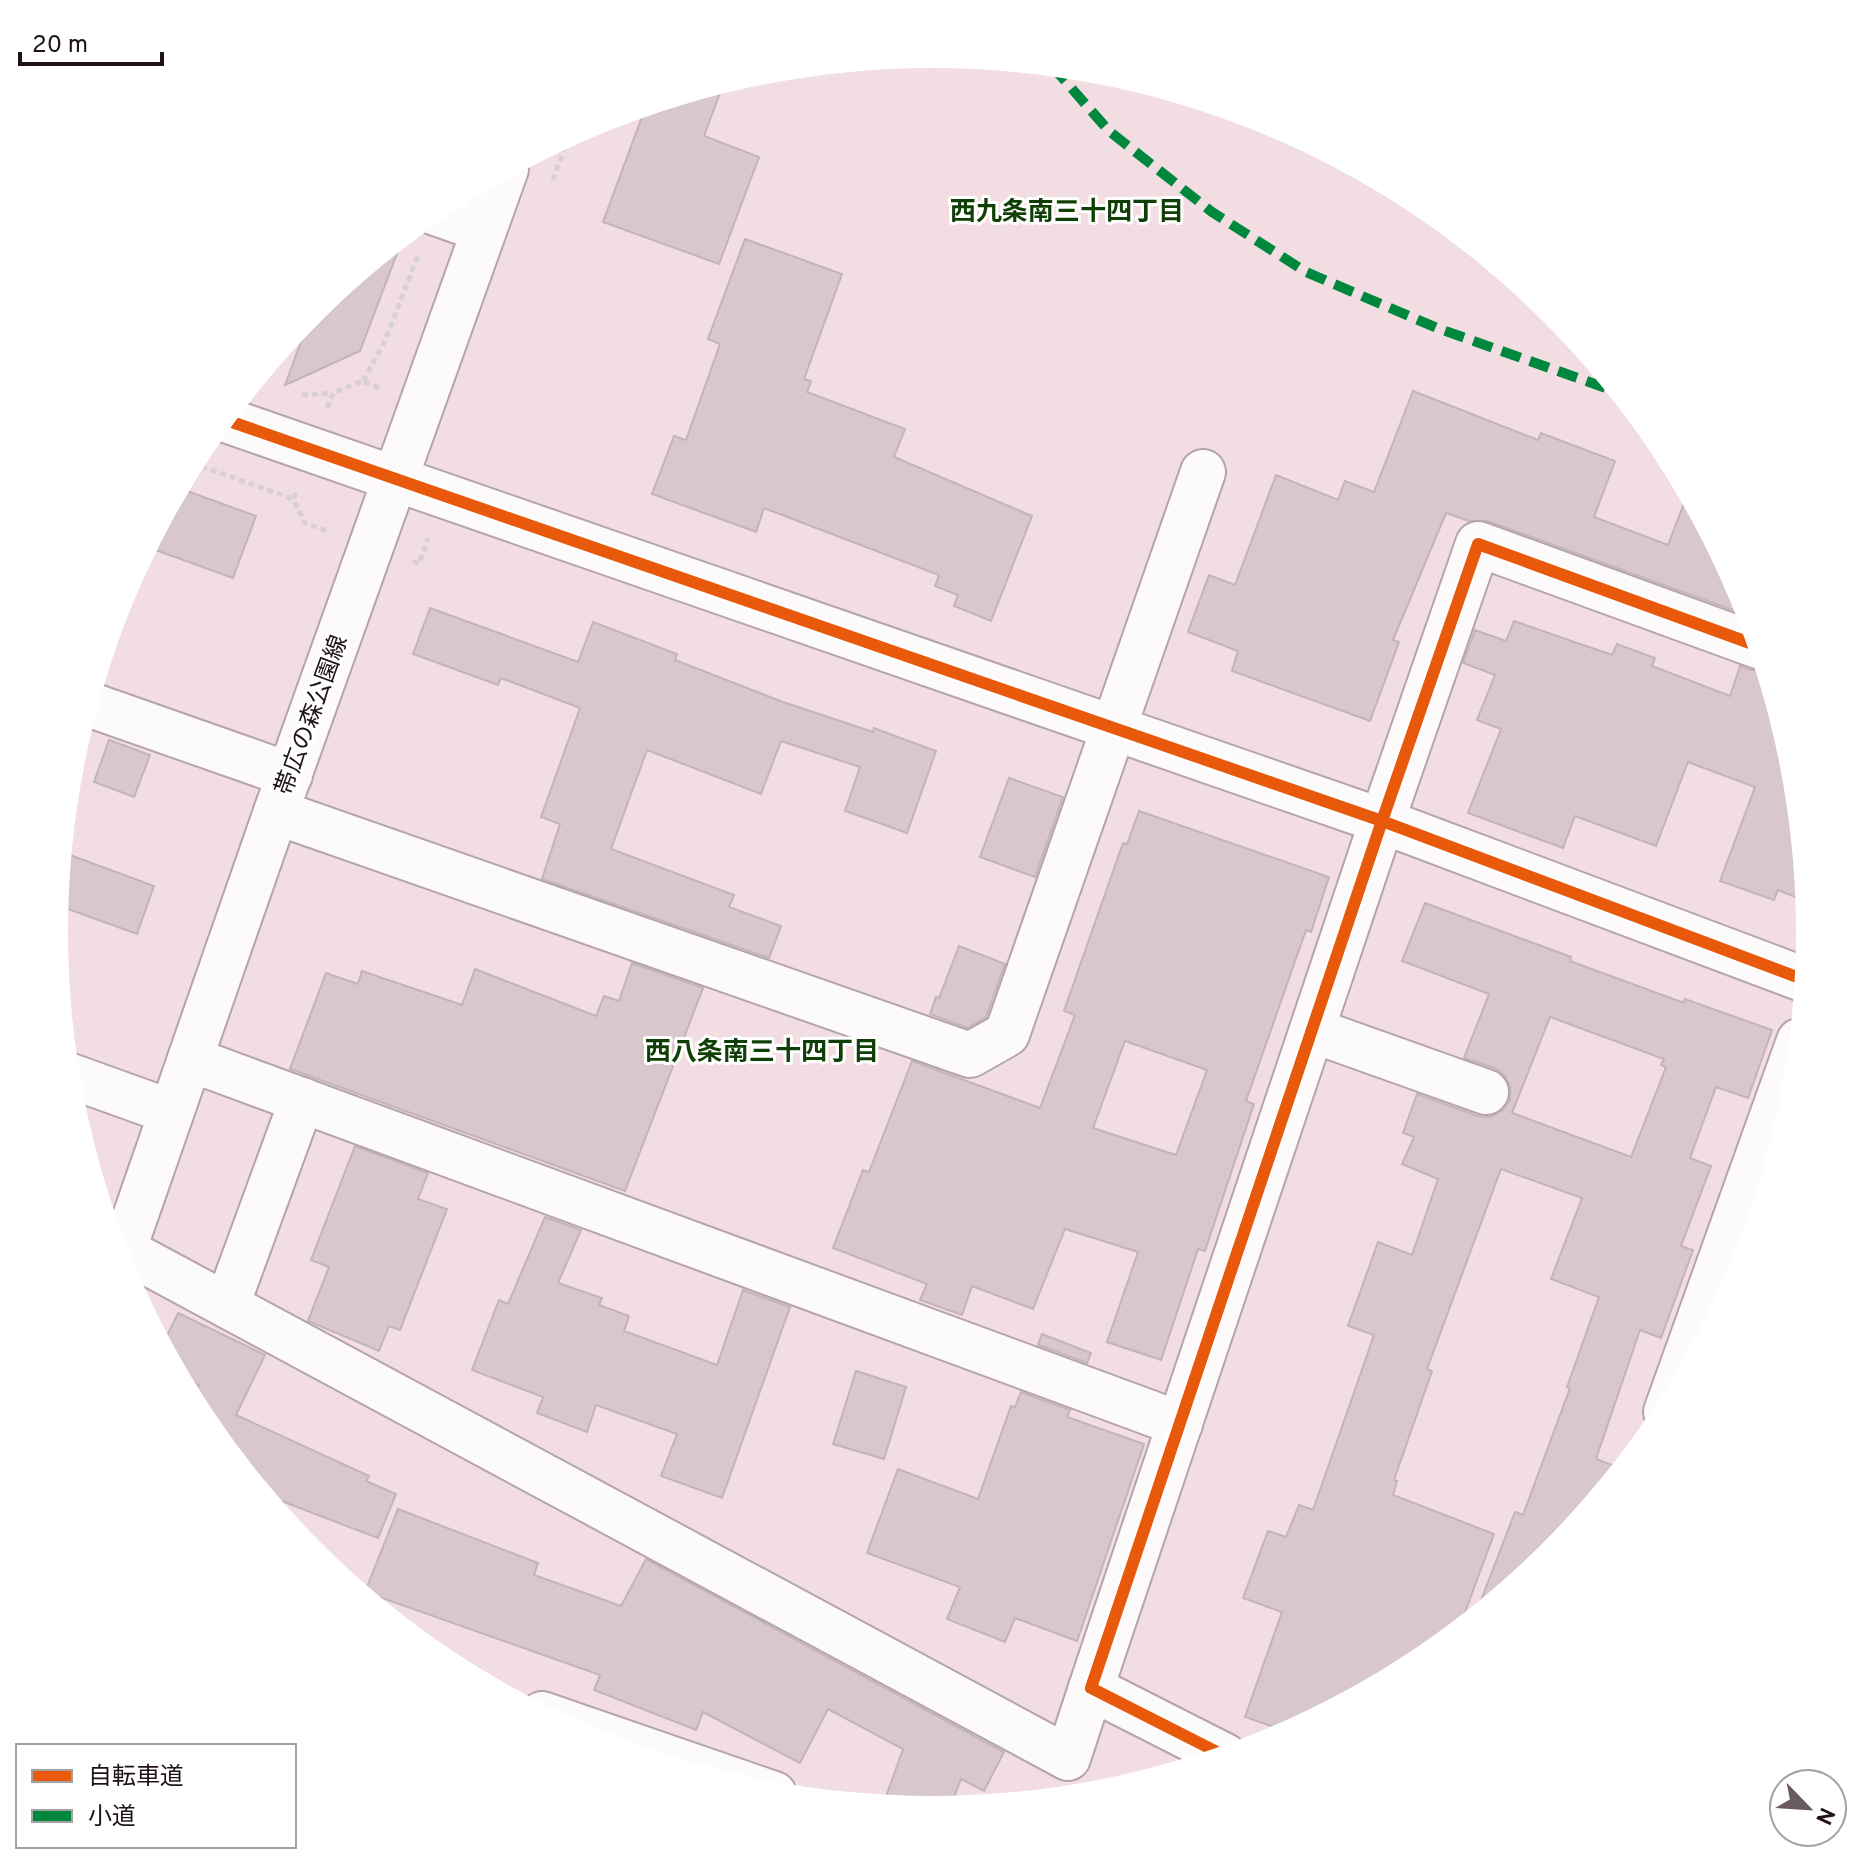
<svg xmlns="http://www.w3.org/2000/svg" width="1864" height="1864" font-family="Overpass,'Noto Sans JP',sans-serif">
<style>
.building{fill:#d8c7cc;stroke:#c3b4b8;stroke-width:2;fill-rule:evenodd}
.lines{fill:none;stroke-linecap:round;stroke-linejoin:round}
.minor-casing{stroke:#b5a5aa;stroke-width:48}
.major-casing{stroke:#b5a5aa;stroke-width:48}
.path{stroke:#d8d1d3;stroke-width:5;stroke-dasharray:6 4;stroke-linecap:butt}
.minor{stroke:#fdfafb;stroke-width:44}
.major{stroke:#fdfafb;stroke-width:44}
.quiet{stroke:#00873e;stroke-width:10;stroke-dasharray:20 10;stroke-linecap:butt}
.cycleway-casing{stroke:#fff;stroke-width:17}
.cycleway{stroke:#e8590c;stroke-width:12}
.labels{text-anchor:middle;stroke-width:6;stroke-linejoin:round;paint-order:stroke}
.street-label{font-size:24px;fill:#1f1316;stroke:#fff}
.neighbourhood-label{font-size:26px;font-weight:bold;fill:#0f3f05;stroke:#fff}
</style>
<rect width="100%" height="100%" fill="#f1dde2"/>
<g class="building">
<path d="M724,82l-20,54 55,21 -40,107 -116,-42 43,-116z"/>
<path d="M404,235l-44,116 -75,34 28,-76z"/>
<path d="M745,239l97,35 -38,105 7,2 -4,11 98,37 -11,28 138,59 -41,105 -37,-15 4,-11 -23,-9 4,-11 -175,-67 -8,24 -104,-38 22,-58 12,4 34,-96 -12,-5z"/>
<path d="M1413,391l125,49 3,-7 74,28 -21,56 74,28 20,-52 55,103 6,20 -262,-95h-18l-23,-8 -53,127 6,2 -29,79 -138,-50 6,-20 -50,-19 21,-57 26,10 41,-110 62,25 7,-19 29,11z"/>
<path d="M179,488l77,28 -23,62 -86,-31z"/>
<path d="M430,608l148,54 15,-40 84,32 -2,6 108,42 90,30 1,-4 62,23 -29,82 -62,-22 15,-44 -79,-26 -20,53 -114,-44 -36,99 123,46 -5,12 52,19 -12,32 -227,-79 18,-55 -19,-7 39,-109 -79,-30 -3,7 -85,-31z"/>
<path d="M1514,621l98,34 5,-11 38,14 -3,8 78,30 10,-30 10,4 15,-1 28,92 14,141 -29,-12 -4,10 -54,-19 35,-94 -67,-25 -32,84 -81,-30 -12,32 -95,-35 33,-84 -24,-9 18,-45 -32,-12 12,-33 31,11z"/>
<path d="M109,740l41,15 -16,42 -40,-15z"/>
<path d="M1009,778l54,19 -28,80 -55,-20z"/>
<path d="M1139,811l190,66 -18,55 -5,-2 -60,171 8,3 -49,147 -7,-2 -37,111 -54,-18 31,-90 -73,-23 -32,80 -61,-23 -10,29 -42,-15 7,-16 -94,-36 30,-78 6,2 43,-111 128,47 35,-93 -11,-4 59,-168 4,1zM1125,1041l82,29 -31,85 -83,-27z"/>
<path d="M62,852l92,34 -17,48 -80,-29z"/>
<path d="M1425,903l146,54 -1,4 114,42 1,-4 87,31 -24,68 -32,-11 -26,71 21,8 -30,80 12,4 -32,88 -21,-8 -44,129 26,10 -69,84 -78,63 40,-104 8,3 47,-127 -3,-1 32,-90 -48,-18 31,-81 -81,-29 -74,200 5,2 -38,109 3,1 -4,14 101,39 -36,97 -39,31 -131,70 -43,-15 37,-105 -39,-14 25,-67 18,6 13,-32 14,5 61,-175 -26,-9 30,-84 34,13 26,-76 -36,-15 12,-27 -11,-4 14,-39 61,22 12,1 13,-7 7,-10v-13l-6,-12 -10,-7 -30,-10 25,-64 -87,-33zM1550,1017l114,42 -3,6 5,2 -35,90 -119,-44z"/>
<path d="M959,946l46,18 -19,53 -18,11 -38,-14 6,-17 3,1z"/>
<path d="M632,963l71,25 -78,203 -335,-122 36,-96 32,11 4,-13 100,34 13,-36 121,47 8,-20 15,5z"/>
<path d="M355,1146l73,27 -10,26 29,10 -47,121 -11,-4 -10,25 -71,-30 21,-54 -18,-7z"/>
<path d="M545,1217l36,13 -23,53 44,15 -3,7 30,11 -5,15 93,34 26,-75 47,17 -68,191 -61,-22 16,-42 -81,-29 -9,27 -50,-19 6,-16 -71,-27 27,-70 9,4z"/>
<path d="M178,1313l87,42 -29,60 133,61 -3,5 30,13 -18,44 -115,-44 -61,-75 -15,-27 8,4 4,-11 -21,-10 -16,-29z"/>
<path d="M1042,1334l49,19 -4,10 -49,-18z"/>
<path d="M856,1371l50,16 -22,72 -51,-15z"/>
<path d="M1021,1392l49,18 -3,7 77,27 -67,197 -62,-23 -10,24 -58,-23 13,-32 -93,-34 31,-84 80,30 33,-93 4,1z"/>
<path d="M398,1509l140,54 -4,12 87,31 25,-47 358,193 -20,39 -23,-12 -11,29 -18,2 -49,-5 20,-56 -75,-40 -28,54 -97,-51 -7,18 -102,-40 6,-15 -235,-83z"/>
</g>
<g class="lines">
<defs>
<g id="minor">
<path d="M433,212l51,18"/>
<path d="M223,419l1159,402 423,159"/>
<path d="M88,704l202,71"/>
<path d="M276,812l694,243 37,-21 196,-562"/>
<path d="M1312,1030l174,62"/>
<path d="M190,1059l990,365"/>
<path d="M68,1075l103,37"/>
<path d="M124,1250l944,508 23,-70"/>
<path d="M227,1305l75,-205"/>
<path d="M1666,1412l133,-371"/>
<path d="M542,1714l232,80"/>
<path d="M1225,1756l-134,-68 291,-867 96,-277 280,102"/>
</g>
<path id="major" d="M119,1263l157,-451 230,-643"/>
</defs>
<use href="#minor" class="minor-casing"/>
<use href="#major" class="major-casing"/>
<g class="path">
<path d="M553,180l16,-45"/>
<path d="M363,381l22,-40 33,-86"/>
<path d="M302,395l31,-2"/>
<path d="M327,408l6,-15 30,-12 16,7"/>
<path d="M192,463l101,36"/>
<path d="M296,493l-3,6 12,24 23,8"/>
<path d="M413,561l6,3 9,-26"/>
</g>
<use href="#minor" class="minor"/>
<use href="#major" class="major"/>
<path class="quiet" d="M1052,66l57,65 103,81 94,60 131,56 183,65"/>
<defs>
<g id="cycleway">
<path d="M223,419l1159,402 423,159"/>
<path d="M1225,1756l-134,-68 291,-867 96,-277 280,102"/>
</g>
</defs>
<use href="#cycleway" class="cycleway-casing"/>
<use href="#cycleway" class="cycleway"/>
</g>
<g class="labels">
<g class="street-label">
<text transform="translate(311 715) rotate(-70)" y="8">帯広の森公園線</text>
</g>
<g class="neighbourhood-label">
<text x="1067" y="220">西九条南三十四丁目</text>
<text x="762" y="1060">西八条南三十四丁目</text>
</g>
</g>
<path d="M0 0H1864V1864H0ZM68 932a864 864 0 1 1 1728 0a864 864 0 1 1-1728 0Z" fill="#fff" fill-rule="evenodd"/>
<rect x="16" y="1744" width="280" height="104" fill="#ffffff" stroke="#a5a1a2" stroke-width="2"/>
<rect x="32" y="1770" width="40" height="12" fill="#e8590c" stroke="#a5a1a2" stroke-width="2"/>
<text x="88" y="1784" font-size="24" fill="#1f1316">自転車道</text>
<rect x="32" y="1810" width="40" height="12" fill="#00873e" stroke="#a5a1a2" stroke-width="2"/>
<text x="88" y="1824" font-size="24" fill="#1f1316">小道</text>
<g transform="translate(1808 1808) rotate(115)"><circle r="38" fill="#ffffff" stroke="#a5a1a2" stroke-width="2"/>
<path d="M0-6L14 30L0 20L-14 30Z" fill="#685a5d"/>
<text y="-12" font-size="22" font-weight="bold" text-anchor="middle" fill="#1f1316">N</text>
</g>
<path d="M20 52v12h142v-12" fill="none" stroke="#1f1316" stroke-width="4"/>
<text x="32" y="52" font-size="24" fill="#1f1316" stroke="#ffffff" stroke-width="6" paint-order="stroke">20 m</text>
</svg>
